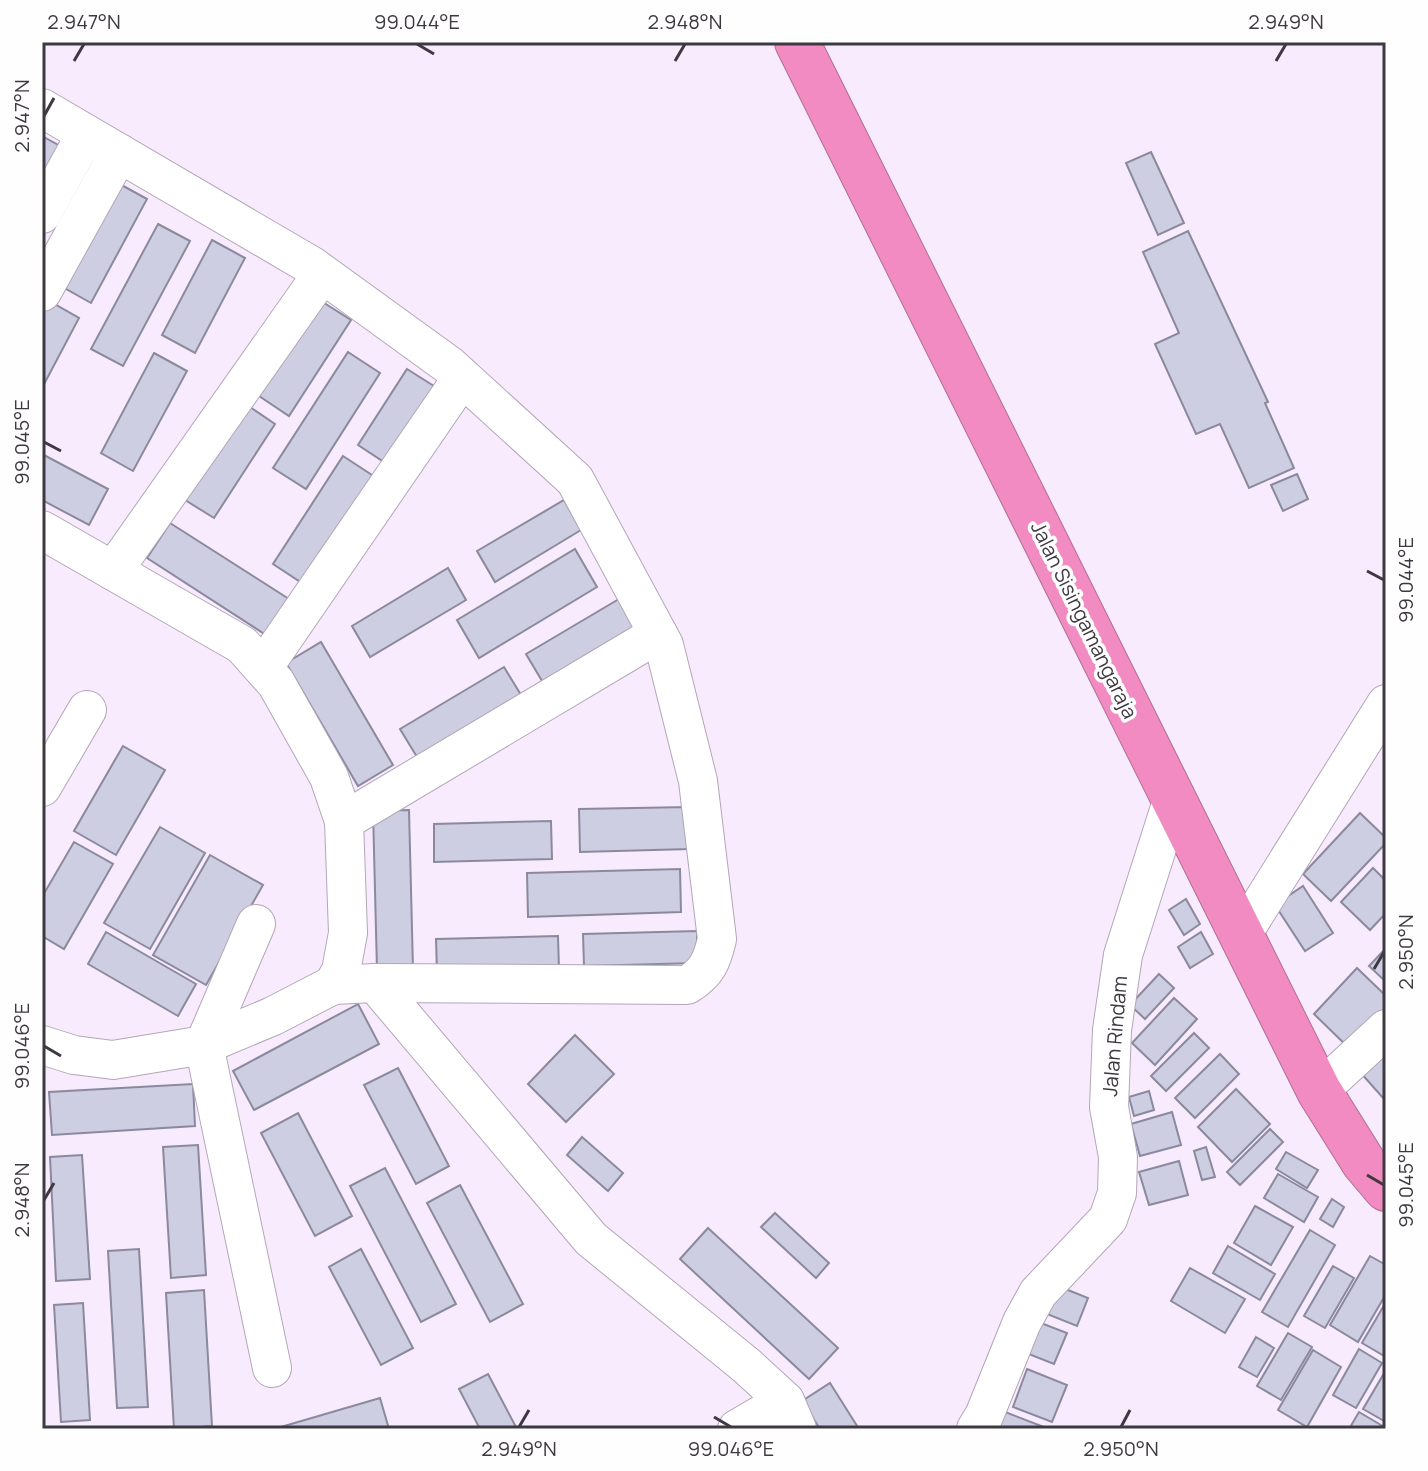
<svg xmlns="http://www.w3.org/2000/svg" width="1428" height="1471" font-family="Manrope,sans-serif">
<style>
.building{fill:#cecee3;stroke:#8a899d;stroke-width:2}
.lines{fill:none;stroke-linecap:round;stroke-linejoin:round}
.minor-casing{stroke:#b3a6b8;stroke-width:40}
.highway-casing{stroke:#b26e94;stroke-width:46}
.minor{stroke:#fff;stroke-width:38}
.highway{stroke:#f18bc1;stroke-width:44}
.ticks{fill:none;stroke:#3e3840;stroke-width:3}
.labels{text-anchor:middle;stroke-width:7;stroke-linejoin:round;paint-order:stroke}
.street-label{font-size:20px;fill:#3e3840;stroke:#fefefe}
.neatline{fill:none;stroke:#3e3840;stroke-width:3}
.ticks-label{font-size:20px;text-anchor:middle;fill:#3e3840}
</style>
<rect width="100%" height="100%" fill="#f9ebfe"/>
<g class="building">
<path d="M42,136l27,15 -27,51z"/>
<path d="M1151,152l33,71 -26,12 -32,-72z"/>
<path d="M116,182l31,17 -56,104 -30,-17z"/>
<path d="M158,224l32,17 -67,125 -32,-17z"/>
<path d="M1188,231l80,171 -3,1 29,65 -45,20 -29,-64 -24,10 -41,-90 24,-11 -36,-81z"/>
<path d="M212,240l33,18 -50,95 -33,-18z"/>
<path d="M44,298l35,20 -37,70v-86z"/>
<path d="M321,301l30,19 -62,96 -30,-20z"/>
<path d="M348,352l32,21 -74,116 -33,-21z"/>
<path d="M154,353l33,18 -54,100 -32,-18z"/>
<path d="M407,369l30,19 -50,76 -29,-19z"/>
<path d="M247,405l28,19 -61,94 -29,-18z"/>
<path d="M42,454l66,35 -19,36 -47,-25z"/>
<path d="M343,456l32,21 -70,108 -32,-21z"/>
<path d="M1297,474l11,25 -25,12 -12,-26z"/>
<path d="M564,500l17,30 -86,52 -18,-31z"/>
<path d="M170,523l119,76 -23,36 -119,-77z"/>
<path d="M575,549l22,38 -118,71 -22,-38z"/>
<path d="M448,568l18,32 -96,57 -18,-31z"/>
<path d="M624,596l19,32 -98,58 -19,-32z"/>
<path d="M321,642l72,123 -35,21 -72,-123z"/>
<path d="M504,667l17,28 -104,62 -17,-28z"/>
<path d="M123,746l42,24 -49,85 -42,-24z"/>
<path d="M689,807l1,42 -110,3 -1,-43z"/>
<path d="M409,810l4,159 -36,1 -4,-159z"/>
<path d="M1360,813l26,25v5l-55,58 -28,-27z"/>
<path d="M551,821l1,38 -118,3v-38z"/>
<path d="M160,827l45,26 -55,96 -46,-26z"/>
<path d="M74,842l39,22 -49,85 -22,-13v-39z"/>
<path d="M210,855l53,30 -57,100 -53,-30z"/>
<path d="M1373,868l13,13v32l-16,17 -29,-28z"/>
<path d="M680,869l1,43 -153,5 -1,-44z"/>
<path d="M1303,886l30,47 -28,18 -30,-46z"/>
<path d="M1186,899l14,25 -16,11 -15,-25z"/>
<path d="M697,931v32l-113,3 -1,-32z"/>
<path d="M106,932l90,52 -18,32 -90,-52z"/>
<path d="M1201,932l12,22 -23,14 -12,-21z"/>
<path d="M558,936l1,34 -122,4 -1,-35z"/>
<path d="M1386,948v34l-17,-16z"/>
<path d="M1357,968l29,28v20l-34,35 -38,-37z"/>
<path d="M1159,974l15,14 -29,31 -15,-14z"/>
<path d="M1174,998l23,21 -42,46 -23,-22z"/>
<path d="M358,1004l21,40 -125,66 -21,-39z"/>
<path d="M1194,1033l15,15 -43,43 -15,-15z"/>
<path d="M575,1035l39,39 -48,48 -38,-38z"/>
<path d="M1386,1048v49l-2,2 -24,-27z"/>
<path d="M1220,1054l19,20 -44,44 -20,-20z"/>
<path d="M398,1068l51,98 -33,18 -52,-99z"/>
<path d="M193,1084l2,42 -143,9 -3,-43z"/>
<path d="M1236,1089l34,35 -38,38 -34,-35z"/>
<path d="M1149,1091l5,19 -20,6 -5,-19z"/>
<path d="M1172,1112l9,33 -41,11 -9,-32z"/>
<path d="M298,1113l54,103 -37,20 -54,-103z"/>
<path d="M1270,1129l13,13 -43,43 -13,-13z"/>
<path d="M582,1137l41,36 -15,18 -41,-36z"/>
<path d="M198,1145l8,130 -35,3 -8,-131z"/>
<path d="M1206,1147l9,30 -13,3 -8,-29z"/>
<path d="M1286,1152l32,18 -11,18 -31,-19z"/>
<path d="M82,1155l8,124 -34,2 -6,-124z"/>
<path d="M1179,1161l9,34 -39,10 -10,-33z"/>
<path d="M385,1168l71,136 -35,18 -71,-136z"/>
<path d="M1278,1174l40,23 -14,25 -40,-24z"/>
<path d="M460,1185l63,119 -33,18 -63,-119z"/>
<path d="M1332,1199l12,8 -11,20 -13,-8z"/>
<path d="M1255,1206l38,21 -22,38 -37,-22z"/>
<path d="M775,1213l54,50 -13,15 -55,-51z"/>
<path d="M708,1228l130,120 -29,31 -129,-120z"/>
<path d="M1310,1230l25,15 -47,82 -26,-15z"/>
<path d="M1228,1246l47,28 -15,26 -47,-27z"/>
<path d="M139,1249l9,158 -31,1 -9,-157z"/>
<path d="M361,1249l52,99 -32,17 -52,-98z"/>
<path d="M1370,1256l16,9v29l-28,48 -28,-17z"/>
<path d="M1333,1266l21,12 -29,50 -21,-12z"/>
<path d="M1190,1268l55,31 -20,34 -54,-32z"/>
<path d="M1048,1282l40,16 -11,28 -40,-16z"/>
<path d="M204,1290l8,136 -38,3 -8,-136z"/>
<path d="M1386,1302v55l-24,-14z"/>
<path d="M83,1303l7,117 -29,2 -7,-117z"/>
<path d="M1033,1320l34,13 -13,31 -33,-13z"/>
<path d="M1288,1333l24,14 -31,53 -24,-14z"/>
<path d="M1256,1337l18,11 -17,29 -18,-10z"/>
<path d="M1359,1349l23,14 -26,45 -23,-13z"/>
<path d="M1313,1350l28,17 -34,60 -29,-17z"/>
<path d="M1027,1369l40,16 -15,37 -39,-15z"/>
<path d="M1386,1370v52l-23,-13z"/>
<path d="M488,1374l29,55h-37l-21,-40z"/>
<path d="M830,1383l29,46h-39l-18,-28z"/>
<path d="M380,1398l9,31h-115z"/>
<path d="M1000,1410l49,19h-56z"/>
<path d="M1359,1412l27,16v1h-37z"/>
</g>
<g class="lines">
<defs>
<g id="minor">
<path d="M42,108l270,158 138,100 125,114 89,165 34,136 19,158c-5,22 -10,34 -30,46l-312,-2 -42,2"/>
<path d="M42,214l44,-80"/>
<path d="M42,292l77,-139"/>
<path d="M42,530l200,115 34,38 53,94 15,44 4,112 -7,38 -8,14 -60,31 -69,29 -91,15 -39,-5 -32,-10"/>
<path d="M113,571l209,-297"/>
<path d="M263,668l199,-290"/>
<path d="M42,787l45,-77"/>
<path d="M344,821l314,-187"/>
<path d="M256,924l-52,121 68,323"/>
<path d="M1241,936l145,-232"/>
<path d="M375,983l216,256 156,127 38,35 12,28"/>
<path d="M1319,1091l67,-62"/>
<path d="M737,1429l48,-28"/>
<path d="M976,1429l8,-13 38,-94 16,-29 70,-74 9,-26 1,-36 -9,-50 3,-77 11,-75 50,-157"/>
</g>
<path id="highway" d="M797,42l522,1049 45,72 22,26"/>
</defs>
<use href="#minor" class="minor-casing"/>
<use href="#highway" class="highway-casing"/>
<use href="#minor" class="minor"/>
<use href="#highway" class="highway"/>
</g>
<path class="ticks" d="M417,44l17,10M74,61l10,-17M675,61l10,-17M1276,61l10,-17M44,116l10,-18M44,442l17,9M1367,571l17,9M1374,969l10,-17M44,1046l17,10M1367,1175l17,10M44,1200l10,-17M714,1417l17,10M519,1427l10,-17M1121,1427l9,-17"/>
<g class="labels">
<g class="street-label">
<text transform="translate(1084 620) rotate(64)" y="7">Jalan Sisingamangaraja</text>
<text transform="translate(1115 1036) rotate(-85)" y="7">Jalan Rindam</text>
</g>
</g>
<rect width="1428" height="1471" fill="none" stroke="#fefefe" stroke-width="88"/>
<rect x="44" y="44" width="1340" height="1383" class="neatline"/>
<g class="ticks-label">
<text x="84" y="29">2.947°N</text>
<text x="417" y="29">99.044°E</text>
<text x="685" y="29">2.948°N</text>
<text x="1286" y="29">2.949°N</text>
<text transform="translate(22 116) rotate(-90)" y="7">2.947°N</text>
<text transform="translate(22 442) rotate(-90)" y="7">99.045°E</text>
<text transform="translate(1406 580) rotate(-90)" y="7">99.044°E</text>
<text transform="translate(1406 952) rotate(-90)" y="7">2.950°N</text>
<text transform="translate(22 1046) rotate(-90)" y="7">99.046°E</text>
<text transform="translate(1406 1185) rotate(-90)" y="7">99.045°E</text>
<text transform="translate(22 1200) rotate(-90)" y="7">2.948°N</text>
<text x="519" y="1456">2.949°N</text>
<text x="731" y="1456">99.046°E</text>
<text x="1121" y="1456">2.950°N</text>
</g>
</svg>
